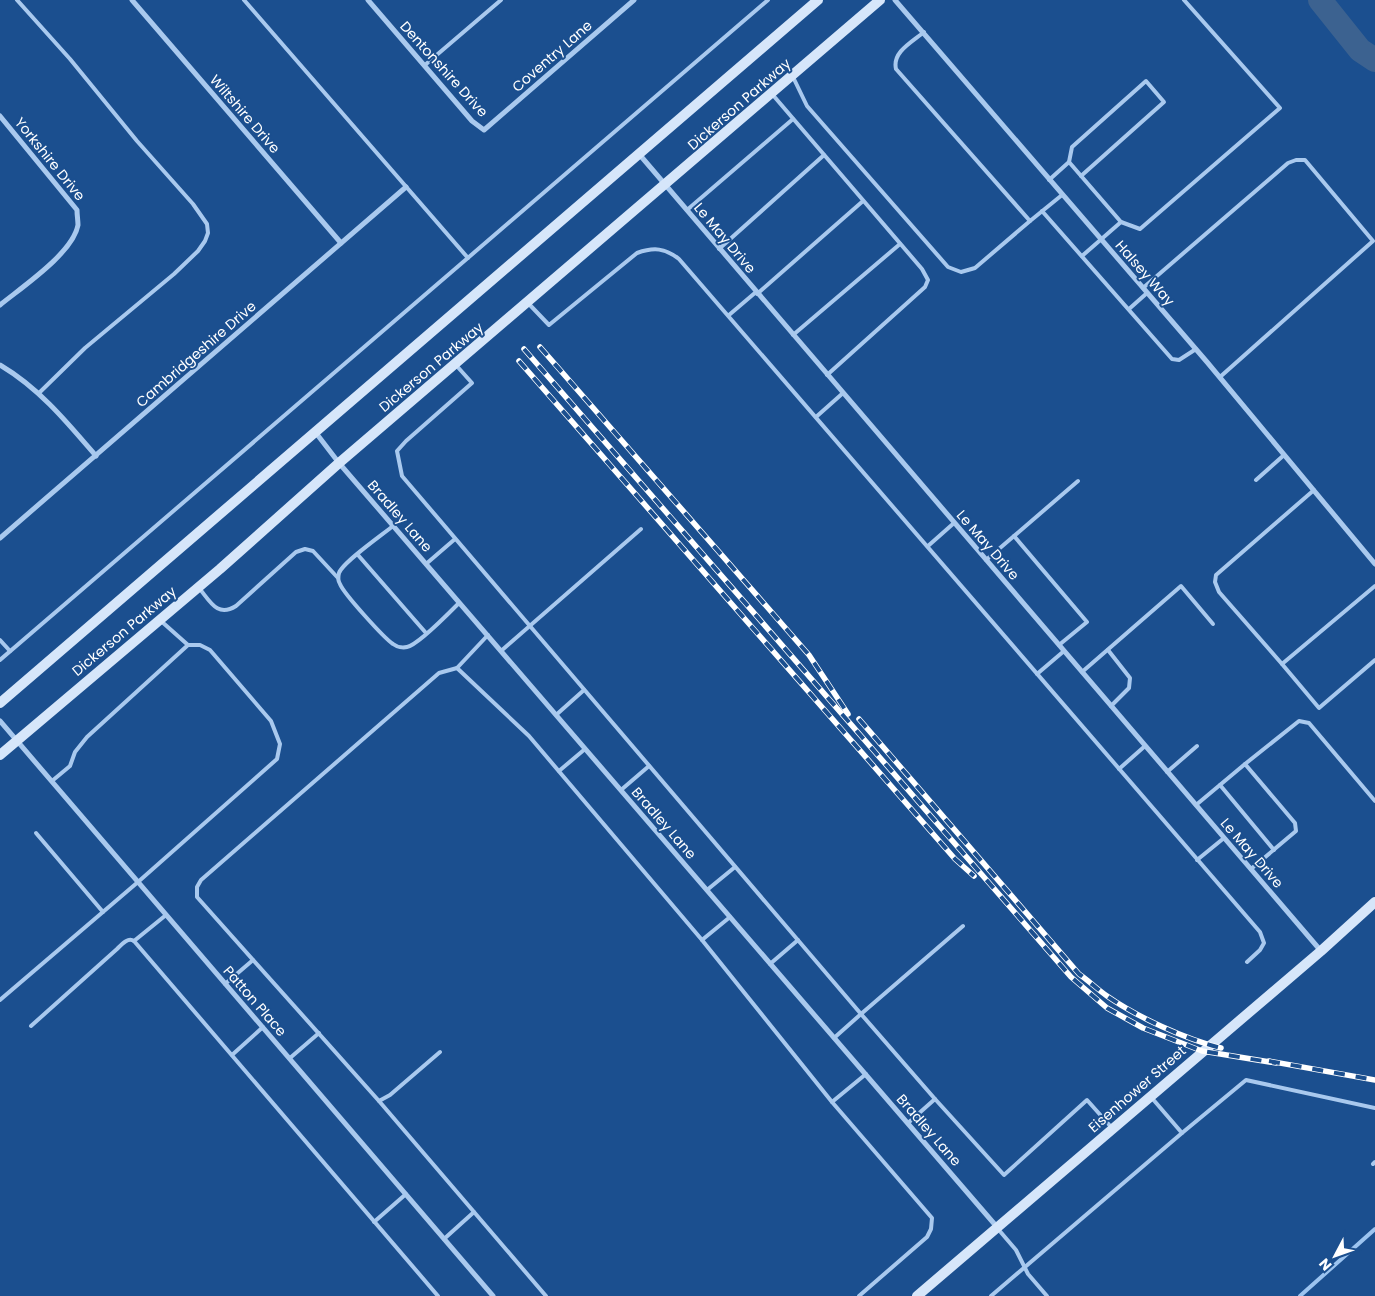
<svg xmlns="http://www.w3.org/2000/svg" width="1375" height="1296" font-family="Poppins,sans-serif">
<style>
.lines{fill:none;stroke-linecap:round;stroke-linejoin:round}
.stream{stroke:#9cc4f0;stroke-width:4}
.river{stroke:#3c6290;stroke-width:24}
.lane{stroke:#a9c9ee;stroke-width:4}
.street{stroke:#a9c9ee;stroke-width:5}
.secondary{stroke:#d6e6fa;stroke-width:10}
.rail-casing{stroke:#fff;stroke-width:5.5}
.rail{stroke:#1b4f8f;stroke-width:4;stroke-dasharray:11;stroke-linecap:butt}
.labels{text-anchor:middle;stroke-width:4;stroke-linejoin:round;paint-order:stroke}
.street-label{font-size:14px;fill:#fff;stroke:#1b4f8f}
</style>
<rect width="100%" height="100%" fill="#1b4f8f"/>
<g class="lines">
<path class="stream" d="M1300,1296l75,-67"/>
<path class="river" d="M1320,0l40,50 15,10"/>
<g class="lane">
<path d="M17,0l53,59 67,82 56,63 14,20 1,9 -3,8 -7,10 -24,23 -89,74 -46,45"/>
<path d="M244,0l224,258"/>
<path d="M924,32c-12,10 -32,20 -28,37l134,152 32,-26"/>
<path d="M425,65l76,-65"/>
<path d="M793,77l14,29 141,161 13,5 14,-4 55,-47"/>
<path d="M772,94l150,175 6,11 -3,7 -98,88"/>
<path d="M1069,162l52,60"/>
<path d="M1049,180l20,-18 3,-15 74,-66 18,21 -83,74"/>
<path d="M687,210l106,-91"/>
<path d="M1042,211l130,148 7,1 17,-11"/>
<path d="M719,249l105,-94"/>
<path d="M1082,256l39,-34 19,7 140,-121 -96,-108"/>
<path d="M1143,288l145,-125 8,-3h9l68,81 -153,136"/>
<path d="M757,294l106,-93"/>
<path d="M528,303l21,22 88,-72c17,-6 28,-5 42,6l581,673 4,11 -4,7 -13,12"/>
<path d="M1129,309l18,-16"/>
<path d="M729,315l27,-23"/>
<path d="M793,335l107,-91"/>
<path d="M455,364l17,19 -66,58 -9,10 5,25 459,538 -27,24"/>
<path d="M816,417l27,-24"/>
<path d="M1256,480l28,-25"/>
<path d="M393,526c-11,9 -50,36 -54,47 -1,4 -1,8 1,11 4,10 44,54 53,60 4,3 10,4 14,3 11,-2 43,-35 52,-44"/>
<path d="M928,546l26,-23"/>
<path d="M358,555l68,78"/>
<path d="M986,560l28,-24"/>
<path d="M426,564l29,-25"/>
<path d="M1375,586l-93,78 37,44 56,-48"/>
<path d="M199,588c11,13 18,30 37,18l60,-54 9,-3 8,2 25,27"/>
<path d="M0,640l10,11"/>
<path d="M1059,645l28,-23 -73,-86 64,-55"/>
<path d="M1108,650l22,28 -1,10 -18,18"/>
<path d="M501,651l140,-122"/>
<path d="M0,660l768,-660"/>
<path d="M1282,664l-63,-72 -4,-10 1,-7 98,-85"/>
<path d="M457,668l31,-33"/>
<path d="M1082,672l99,-86 32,38"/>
<path d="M1037,674l27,-23"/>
<path d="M556,715l28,-25"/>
<path d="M1245,764l54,-43 10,2 66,78"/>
<path d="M1119,769l26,-23"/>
<path d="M559,771l26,-22"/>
<path d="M1167,772l30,-26"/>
<path d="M52,781l18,-15 5,-14 12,-15 101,-92"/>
<path d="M1220,785l54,65"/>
<path d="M621,790l28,-24"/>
<path d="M1196,805l49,-41 50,59 1,8 -45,38"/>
<path d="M36,833l67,79"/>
<path d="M1197,860l27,-22"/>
<path d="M707,890l28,-23"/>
<path d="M702,940l28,-23"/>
<path d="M134,941l32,-26"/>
<path d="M770,964l28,-24"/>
<path d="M225,984l28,-24"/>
<path d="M0,1000l138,-118 139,-123 3,-15 -9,-23 -61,-71 -10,-5h-12l-27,-24"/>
<path d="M31,1026l86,-77c5,-5 11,-12 17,-8l304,355"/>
<path d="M440,1052l-50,43 -11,6 -182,-204v-10l4,-7 238,-207 18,-5 72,68 173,204 130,162 100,116 -1,11 -4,8 -68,59"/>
<path d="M232,1055l31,-28"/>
<path d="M290,1058l29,-25"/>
<path d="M935,1099l-74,-85 102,-88"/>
<path d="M379,1101l167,195"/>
<path d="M832,1102l34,-28"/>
<path d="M908,1123l27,-24 69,76 83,-75 25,28"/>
<path d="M1182,1133l64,-53 129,28"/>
<path d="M1373,1164l2,-2"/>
<path d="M374,1222l32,-28"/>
<path d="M998,1229l18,21 12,24 19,22"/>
<path d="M444,1239l30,-27"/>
<path d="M991,1296l191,-163 -31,-36"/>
</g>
<g class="street">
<path d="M132,0l209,243"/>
<path d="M368,0l104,121 12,9 150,-130"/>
<path d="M895,0l312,362 168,202"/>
<path d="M0,116l77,94c0,5 1,11 1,15 -5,28 -56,62 -78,80"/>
<path d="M639,154l682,797"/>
<path d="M0,365c39,23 67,57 96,91"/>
<path d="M316,433l23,30 658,764"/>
<path d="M0,538l406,-351"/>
<path d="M0,721l493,575"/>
</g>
<g class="secondary">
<path d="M0,703l818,-703"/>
<path d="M0,755l220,-186 119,-106 541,-463"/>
<path d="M917,1296l404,-345 54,-49"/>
</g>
<defs>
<g id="rail">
<path d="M540,347l269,308 39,59"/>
<path d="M524,349l547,628 36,31 36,20 59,23 74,12"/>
<path d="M519,361l436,498 19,17"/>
<path d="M859,719l220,255c10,7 18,15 28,22 30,21 78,43 114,52"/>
<path d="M1269,1061l106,19"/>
</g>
</defs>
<use href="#rail" class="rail-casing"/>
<use href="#rail" class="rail"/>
</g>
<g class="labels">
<g class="street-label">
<text transform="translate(552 56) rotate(-41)" y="5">Coventry Lane</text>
<text transform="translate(444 69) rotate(48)" y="5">Dentonshire Drive</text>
<text transform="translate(739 104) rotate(-41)" y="5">Dickerson Parkway</text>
<text transform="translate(245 114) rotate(49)" y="5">Wiltshire Drive</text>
<text transform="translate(50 159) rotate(51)" y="5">Yorkshire Drive</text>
<text transform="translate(725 238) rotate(50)" y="5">Le May Drive</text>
<text transform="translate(1145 273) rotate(49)" y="5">Halsey Way</text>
<text transform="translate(196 354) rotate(-41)" y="5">Cambridgeshire Drive</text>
<text transform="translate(431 367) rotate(-40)" y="5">Dickerson Parkway</text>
<text transform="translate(400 516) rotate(49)" y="5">Bradley Lane</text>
<text transform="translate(988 545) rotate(49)" y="5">Le May Drive</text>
<text transform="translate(124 631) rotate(-40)" y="5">Dickerson Parkway</text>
<text transform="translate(664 823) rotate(49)" y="5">Bradley Lane</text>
<text transform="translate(1252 853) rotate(49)" y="5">Le May Drive</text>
<text transform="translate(255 1001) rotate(49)" y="5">Patton Place</text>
<text transform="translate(1137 1089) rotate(-41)" y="5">Eisenhower Street</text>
<text transform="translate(929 1130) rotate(49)" y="5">Bradley Lane</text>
</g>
</g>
<g transform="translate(1335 1256) rotate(229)" stroke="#1b4f8f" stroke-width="4" paint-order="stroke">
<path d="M0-4L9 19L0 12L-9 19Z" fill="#ffffff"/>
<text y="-8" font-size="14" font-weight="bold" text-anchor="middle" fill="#ffffff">N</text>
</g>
</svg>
